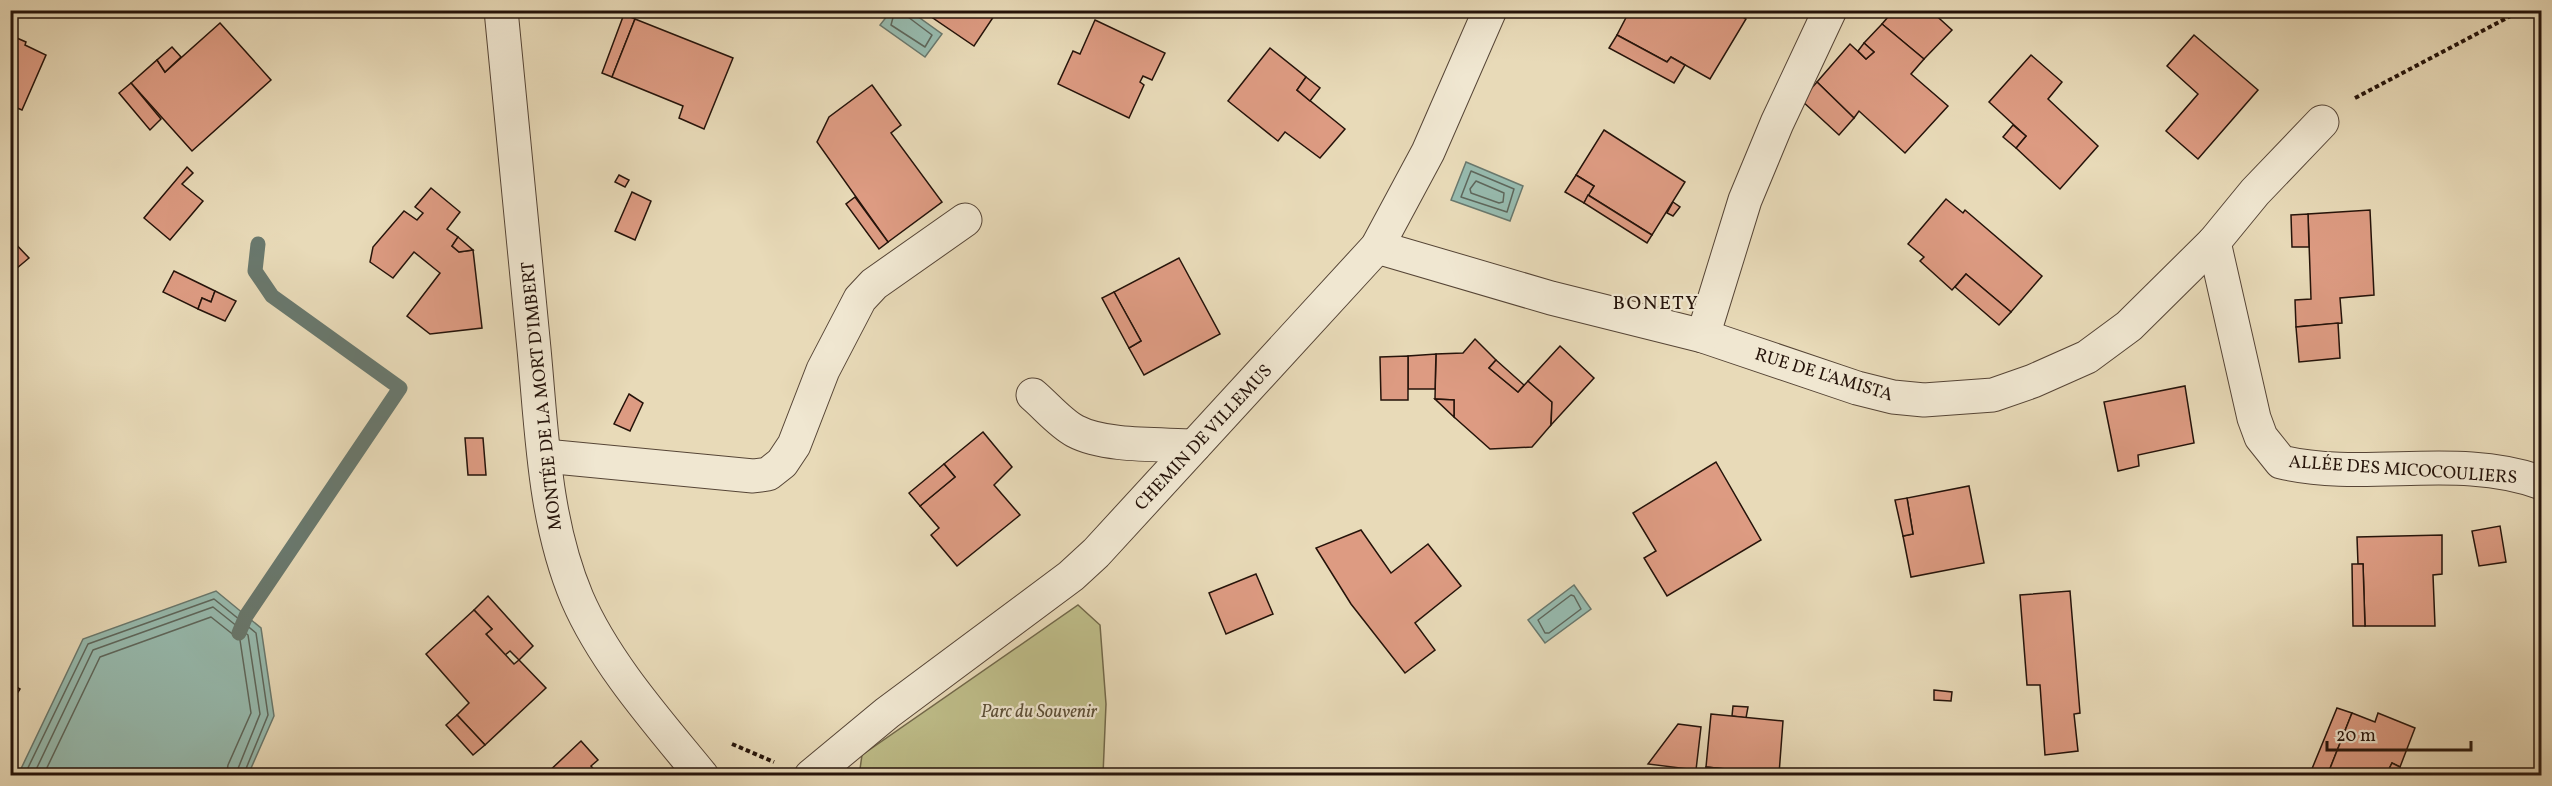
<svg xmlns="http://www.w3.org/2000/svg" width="2552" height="786" font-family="Vollkorn,serif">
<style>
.green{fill:#bebd89;stroke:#72684a;stroke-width:1.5}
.water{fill:#97bbaf;stroke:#69786d;stroke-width:1.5}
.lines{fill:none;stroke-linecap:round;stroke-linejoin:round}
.shore{stroke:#5e675c;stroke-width:1.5}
.stream{stroke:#69786d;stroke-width:15}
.building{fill:#dd9b82;stroke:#25130a;stroke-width:1.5}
.minor-casing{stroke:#564536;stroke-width:35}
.path{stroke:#25130a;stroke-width:4;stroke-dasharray:4.5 3;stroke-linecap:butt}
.minor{stroke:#f0e7d1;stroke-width:33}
.labels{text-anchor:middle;stroke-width:4.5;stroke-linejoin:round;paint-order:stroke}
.street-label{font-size:18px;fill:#25130a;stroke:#f0e7d1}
.park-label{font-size:18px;font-style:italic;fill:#5b4e36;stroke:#f0e7d1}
.neighbourhood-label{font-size:20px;letter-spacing:1.5px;fill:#25130a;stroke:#f0e7d1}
</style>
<rect width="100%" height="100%" fill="#e8dab8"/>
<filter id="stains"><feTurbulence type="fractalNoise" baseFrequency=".00333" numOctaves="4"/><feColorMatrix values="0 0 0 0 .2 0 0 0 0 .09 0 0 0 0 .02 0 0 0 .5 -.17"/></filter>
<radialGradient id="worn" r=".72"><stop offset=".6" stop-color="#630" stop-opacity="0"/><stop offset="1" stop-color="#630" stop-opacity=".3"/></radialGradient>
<path class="green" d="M1078,605l22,20 6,79 -3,71 -244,1 3,-21z"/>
<g class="water">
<path d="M891,11h19l32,23 -17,23 -45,-32z"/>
<path d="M1466,162l57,24 -13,35 -59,-21z"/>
<path d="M1574,585l17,24 -46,34 -17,-23z"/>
<path d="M216,591l45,37 13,88 -26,59h-230l65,-136z"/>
</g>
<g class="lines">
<g class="shore">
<path d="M895,10l-4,15 34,22 7,-12 -24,-18 -2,-7"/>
<path d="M1471,171l43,18 -7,23 -46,-15z"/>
<path d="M1476,181l28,12 -1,9 -4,1 -28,-10 -1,-4z"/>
<path d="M1571,595l3,1 7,13 -32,24h-4l-7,-13z"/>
<path d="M24,776l64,-132 126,-45 42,34 12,82 -25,61"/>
<path d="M33,776l60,-126 120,-43 35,28 12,79 -25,62"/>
<path d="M43,776l57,-119 111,-40 29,23 11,73 -23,52 -2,11"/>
</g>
<path class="stream" d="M239,633l7,-17 154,-228 -128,-92 -17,-25 3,-27"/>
</g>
<g class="building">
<path d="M934,10h64l-24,36 -44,-30z"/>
<path d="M1630,10h102l14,9 -36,60 -39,-22 -4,5 -50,-27z"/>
<path d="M1894,10h36l22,20 -28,29 -42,-35z"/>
<path d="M624,14l11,5 -23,58 -10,-4z"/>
<path d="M635,19l98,39 -29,71 -25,-11 4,-12 -71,-29z"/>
<path d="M1095,20l70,33 -13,27 -9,-4 -3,6 4,3 -15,33 -71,-34 15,-33 7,3z"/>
<path d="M220,23l51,57 -79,71 -61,-68 26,-23 8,12z"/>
<path d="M1882,24l42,35 -13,15 37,32 -43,47 -46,-42 -5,7 -37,-36 33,-38 16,15 8,-7 -10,-9z"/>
<path d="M10,35l16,7 -1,3 21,10 -24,55 -12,-5z"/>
<path d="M1617,35l50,27 4,-5 14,8 -11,18 -65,-35z"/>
<path d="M2194,35l64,55 -60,69 -32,-28 32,-37 -31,-28z"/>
<path d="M1864,43l10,9 -8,7 -8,-8z"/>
<path d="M172,47l9,10 -16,15 -8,-12z"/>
<path d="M1270,48l36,29 -9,13 48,39 -25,29 -35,-26 -7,9 -50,-40z"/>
<path d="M2031,55l31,27 -14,17 50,47 -38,43 -44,-41 10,-12 -37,-34z"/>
<path d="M1306,77l14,11 -10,13 -13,-11z"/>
<path d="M1817,82l37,36 -15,17 -38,-35z"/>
<path d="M131,83l30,36 -11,11 -31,-37z"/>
<path d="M872,85l29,40 -10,8 51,69 -54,40 -71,-100 12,-25z"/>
<path d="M2013,125l13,11 -10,12 -13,-11z"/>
<path d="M1604,130l81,52 -33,53 -64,-40 6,-9 -18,-11z"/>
<path d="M187,167l6,6 -11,11 21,17 -33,39 -26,-22z"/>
<path d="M619,175l10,5 -4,7 -10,-5z"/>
<path d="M1576,175l18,11 -10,17 -19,-11z"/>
<path d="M431,188l29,24 -13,17 11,8 -6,9 7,6 14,-2 9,78 -52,6 -23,-18 33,-43 -26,-21 -21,26 -23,-16 3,-15 31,-36 13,9 6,-7 -8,-6z"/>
<path d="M632,192l19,9 -16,39 -20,-9z"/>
<path d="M1588,195l64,40 -5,8 -63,-40z"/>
<path d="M855,197l33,45 -9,7 -33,-45z"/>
<path d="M1946,199l17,14 2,-3 77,66 -31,36 -45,-38 -14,16 -32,-29 4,-4 -16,-13z"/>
<path d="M1673,202l7,5 -7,9 -6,-3z"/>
<path d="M2370,210l4,85 -34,3 2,25 -46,4 -1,-27 16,-1 -3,-85z"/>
<path d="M2308,214l1,33h-17l-1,-32z"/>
<path d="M458,237l15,13 -14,2 -7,-6z"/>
<path d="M10,238l19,20 -19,16z"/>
<path d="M1179,258l41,76 -76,41 -15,-27 12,-7 -27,-49z"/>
<path d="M174,271l41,20 -4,11 -9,-4 -4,11 -35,-17z"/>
<path d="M1966,274l45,38 -12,13 -44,-38z"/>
<path d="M215,291l21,10 -11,20 -27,-12 4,-11 9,4z"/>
<path d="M1114,292l27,49 -12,7 -27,-50z"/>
<path d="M2338,323l2,35 -41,4 -3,-35z"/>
<path d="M1475,339l21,21 -7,8 29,24 10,-11 24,21 -1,23 -19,22 -42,2 -36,-32v-17l-19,-1 1,-45 27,-1z"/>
<path d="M1560,346l34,32 -43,47 1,-23 -24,-21z"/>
<path d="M1436,354l-1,35h-27v-33z"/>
<path d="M1408,356v44h-27l-1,-43z"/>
<path d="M1496,360l28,25 -6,7 -29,-24z"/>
<path d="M2185,386l9,57 -56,12 1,11 -21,5 -14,-69z"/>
<path d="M629,394l14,9 -13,28 -16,-7z"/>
<path d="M1435,399l19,1v17z"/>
<path d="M983,432l29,35 -18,18 26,30 -63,51 -26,-31 8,-7 -19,-22 35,-29 -11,-13z"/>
<path d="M465,438h18l3,37h-18z"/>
<path d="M1716,462l45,78 -94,56 -23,-38 12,-7 -23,-38z"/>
<path d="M944,464l11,13 -35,29 -11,-13z"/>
<path d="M1969,486l15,77 -73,14 -8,-41 10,-2 -6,-36z"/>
<path d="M1907,498l6,36 -10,2 -8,-36z"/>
<path d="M2500,526l6,36 -27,4 -7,-35z"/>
<path d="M1361,530l30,43 37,-29 33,42 -46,37 20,27 -30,23 -54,-69 -35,-56z"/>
<path d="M2442,535v39l-9,1 2,51h-70l-2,-62h-5l-1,-27z"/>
<path d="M2352,564h11l2,62h-12z"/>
<path d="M1256,574l17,40 -47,20 -17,-41z"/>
<path d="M2070,591l10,122 -6,1 4,37 -33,4 -5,-70h-13l-7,-90z"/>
<path d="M488,596l45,50 -14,14 -9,-9 -5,4 -19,-21 6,-5 -18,-19z"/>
<path d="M474,610l18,19 -6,5 28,30 5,-4 27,28 -61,57 -28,-30 12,-12 -43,-49z"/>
<path d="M10,683l10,6 -10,16z"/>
<path d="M1934,690l18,2 -1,9 -17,-1z"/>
<path d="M1733,706l15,1 -2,11 -14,-2z"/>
<path d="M2337,708l15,5 -25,63h-18z"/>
<path d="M2352,713l23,9 3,-9 37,15 -15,39 -8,-4 -3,6 15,7h-77z"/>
<path d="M1711,714l72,7 -4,53 -73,-7z"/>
<path d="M457,715l28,30 -12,10 -27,-30z"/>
<path d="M1678,724l23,3 -5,43 -48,-6z"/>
<path d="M581,741l17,19 -7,6 8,10h-55z"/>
<path d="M2392,763l8,4 -1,6 -10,-4z"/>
<path d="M1706,767l47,5v4h-47z"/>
<path d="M2078,773l1,3 -25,-1z"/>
</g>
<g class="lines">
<defs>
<g id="minor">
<path d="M501,10c11,113 22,226 33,339 8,84 10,171 43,249 28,65 81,124 125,178"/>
<path d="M2214,242l40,176 7,19 20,25c85,20 178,-10 261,21"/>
<path d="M1377,247l174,51 152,38 154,52 36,9 31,3 69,-5 40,-14 54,-24 42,-31 85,-84 41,-50 67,-70"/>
<path d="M1703,336l42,-136 32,-77 53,-113"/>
<path d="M1033,395c13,11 27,28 42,36 30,16 85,13 119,15"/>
<path d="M545,456l208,20 15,-2 14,-11 12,-18 29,-75 37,-71 14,-15 91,-64"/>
<path d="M811,776l76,-63 184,-137 25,-23 281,-306 51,-95 62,-142"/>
</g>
</defs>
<use href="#minor" class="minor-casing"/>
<g class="path">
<path d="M2355,98l167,-88"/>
<path d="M732,744l42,18"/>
</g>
<use href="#minor" class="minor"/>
</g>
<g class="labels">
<g class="street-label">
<text transform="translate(1824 374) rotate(17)" y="6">RUE DE L'AMISTA</text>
<text transform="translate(541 396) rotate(-96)" y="6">MONTÉE DE LA MORT D'IMBERT</text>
<text transform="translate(1203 437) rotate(-47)" y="6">CHEMIN DE VILLEMUS</text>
<text transform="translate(2403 469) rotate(4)" y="6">ALLÉE DES MICOCOULIERS</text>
</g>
<g class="park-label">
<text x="1039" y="717">Parc du Souvenir</text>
</g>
<g class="neighbourhood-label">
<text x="1656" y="309">BONETY</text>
</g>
</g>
<rect width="2552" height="786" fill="none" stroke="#e8dab8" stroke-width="36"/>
<rect x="12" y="12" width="2528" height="762" fill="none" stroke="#25130a" stroke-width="3"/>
<rect x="18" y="18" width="2516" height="750" fill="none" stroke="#25130a" stroke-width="1.5"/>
<path d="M2327 741v9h144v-9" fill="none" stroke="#25130a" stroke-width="3"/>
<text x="2336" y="741" font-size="18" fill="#25130a" stroke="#f0e7d1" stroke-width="4.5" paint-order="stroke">20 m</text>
<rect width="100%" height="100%" filter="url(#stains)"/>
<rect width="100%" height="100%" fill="url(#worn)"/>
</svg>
